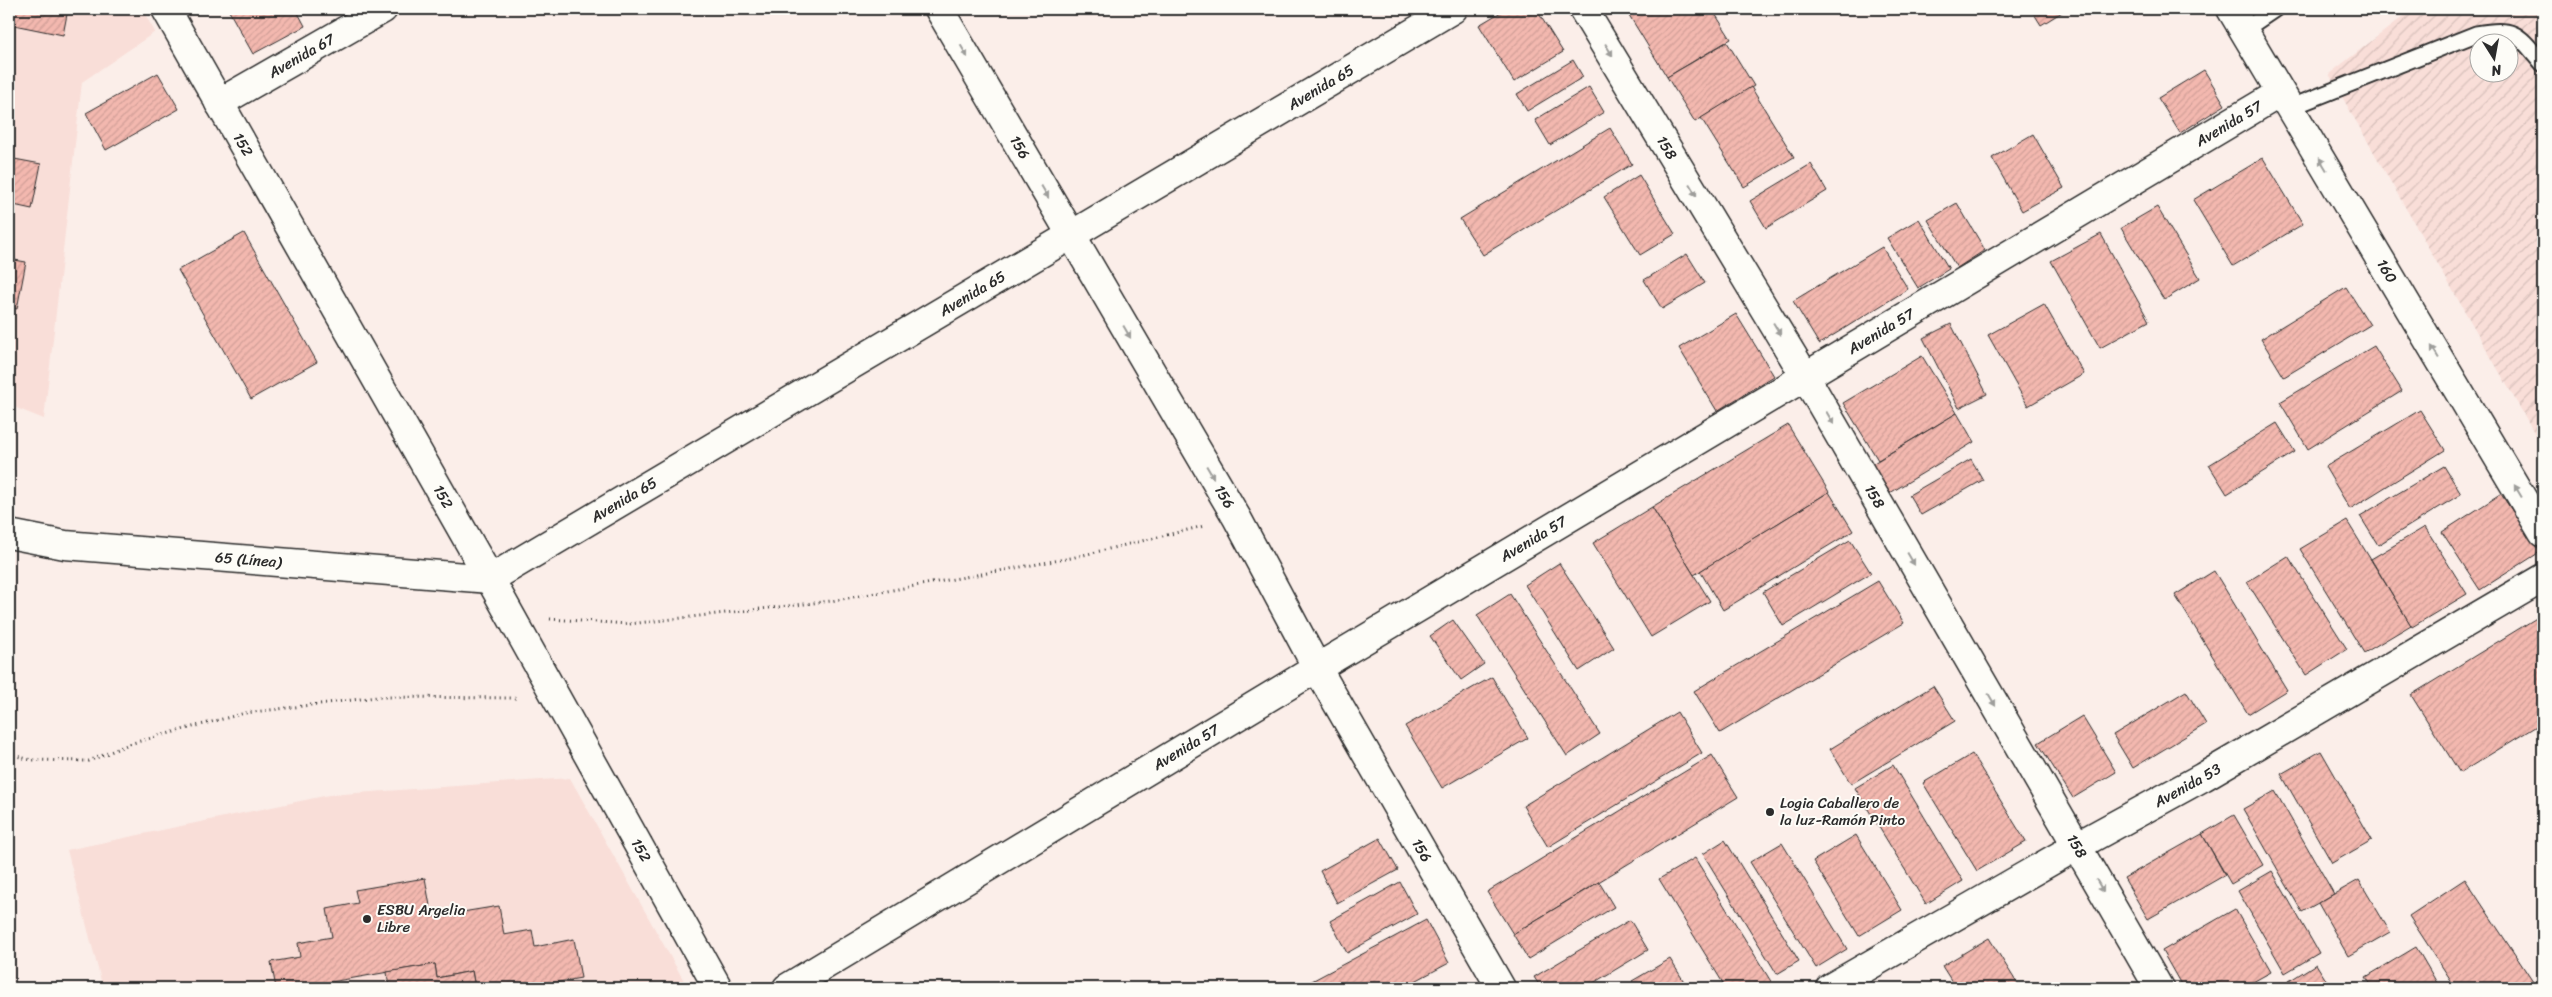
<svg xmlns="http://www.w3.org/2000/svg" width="2552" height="997" font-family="Sriracha,sans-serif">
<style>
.built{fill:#f9ded8}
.industrial{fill:url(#industrial-furrows);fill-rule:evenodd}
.building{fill:url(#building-hatch);stroke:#2b2b2b}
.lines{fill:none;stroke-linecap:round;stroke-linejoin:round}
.lane-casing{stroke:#2b2b2b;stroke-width:19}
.street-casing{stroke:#2b2b2b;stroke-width:31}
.secondary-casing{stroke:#2b2b2b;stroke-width:31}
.path{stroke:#2b2b2b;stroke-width:3;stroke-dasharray:1 4;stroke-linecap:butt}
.lane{stroke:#fdfcf7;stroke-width:15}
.street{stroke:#fdfcf7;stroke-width:28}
.secondary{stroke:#fdfcf7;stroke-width:28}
.oneway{fill:#9e9e9b}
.poi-dot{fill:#2b2b2b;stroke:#fdfcf7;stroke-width:2}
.labels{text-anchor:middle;stroke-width:4;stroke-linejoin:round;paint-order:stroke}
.street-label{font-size:15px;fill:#2b2b2b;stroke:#fdfcf7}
.poi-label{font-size:15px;fill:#2b2b2b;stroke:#fdfcf7;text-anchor:start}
</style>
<defs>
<pattern id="industrial-furrows" width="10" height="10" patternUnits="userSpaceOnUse" patternTransform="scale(1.25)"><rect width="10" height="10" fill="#f9ded8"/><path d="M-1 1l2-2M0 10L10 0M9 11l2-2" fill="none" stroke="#d6bfba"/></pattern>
<pattern id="building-hatch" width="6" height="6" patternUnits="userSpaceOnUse" patternTransform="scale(1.25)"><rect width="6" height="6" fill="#f3b8af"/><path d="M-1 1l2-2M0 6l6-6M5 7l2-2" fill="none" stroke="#d09e97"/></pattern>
</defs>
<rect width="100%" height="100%" fill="#fbeee9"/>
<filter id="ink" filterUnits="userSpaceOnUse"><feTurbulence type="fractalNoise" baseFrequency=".02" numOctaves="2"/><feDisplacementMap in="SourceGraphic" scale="10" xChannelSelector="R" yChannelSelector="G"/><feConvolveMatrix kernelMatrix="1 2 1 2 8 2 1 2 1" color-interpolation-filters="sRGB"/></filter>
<g filter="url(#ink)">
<g class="built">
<path d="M9,9h133l13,23 -73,50 -38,337 -35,-14z"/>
<path d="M570,778l118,210h-585l-36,-138 262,-55z"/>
</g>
<path class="industrial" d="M2413,9h130v439l-214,-374zM2480,42h30v30h-30z"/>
<g class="building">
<path d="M9,9h59l-5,26 -54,-11z"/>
<path d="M233,9h63l9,17 -52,28 -24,-43z"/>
<path d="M1506,9h30l27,43 -49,30 -35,-57z"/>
<path d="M1625,9h14l-10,6z"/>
<path d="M1639,9h73l19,30 -64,38 -38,-62z"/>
<path d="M2031,9h36l-26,16z"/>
<path d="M1727,42l27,44 -59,36 -28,-45z"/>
<path d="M1573,60l10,17 -56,34 -10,-17z"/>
<path d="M2204,70l21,35 -45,28 -22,-35z"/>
<path d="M158,73l21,36 -73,41 -20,-37z"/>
<path d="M1589,87l15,25 -54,33 -15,-25z"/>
<path d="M1751,87l43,70 -50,30 -43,-69z"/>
<path d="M1610,128l22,36 -149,91 -23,-36z"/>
<path d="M2033,134l31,54 -42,23 -30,-53z"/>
<path d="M9,158l32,6 -9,45 -23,-5z"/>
<path d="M2263,158l40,66 -70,42 -40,-66z"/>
<path d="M1811,164l16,27 -61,37 -16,-27z"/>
<path d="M1639,175l36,59 -35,21 -36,-58z"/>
<path d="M1957,203l28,47 -28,18 -29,-48z"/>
<path d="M2157,207l43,71 -36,22 -43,-72z"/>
<path d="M1919,219l30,50 -31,19 -31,-50z"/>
<path d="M244,233l73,129 -66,37 -73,-129z"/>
<path d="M2101,234l48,87 -49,27 -49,-87z"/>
<path d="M1882,247l26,42 -89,55 -26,-43z"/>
<path d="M1687,254l18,29 -43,26 -18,-29z"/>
<path d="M9,259l17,3 -9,47 -8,-2z"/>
<path d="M2346,287l24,38 -86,52 -23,-38z"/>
<path d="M2044,304l40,70 -56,32 -40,-71z"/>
<path d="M1736,314l38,62 -57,35 -38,-63z"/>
<path d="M1951,324l36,70 -28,14 -36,-70z"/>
<path d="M2374,346l28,45 -94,58 -28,-47z"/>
<path d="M1922,356l35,57 -79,47 -35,-57z"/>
<path d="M2420,410l25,40 -95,59 -25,-42z"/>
<path d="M1957,413l17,29 -84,51 -18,-29z"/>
<path d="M2277,423l18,29 -68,42 -18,-29z"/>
<path d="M1788,425l41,67 -135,83 -42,-68z"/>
<path d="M1971,459l12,21 -62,35 -12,-20z"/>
<path d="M2444,466l17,28 -83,51 -18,-29z"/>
<path d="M1829,492l24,39 -130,79 -23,-39z"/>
<path d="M2501,494l39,58 -60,38 -38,-58z"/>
<path d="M1652,507l58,94 -59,36 -58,-94z"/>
<path d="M2347,521l64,104 -47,28 -64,-104z"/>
<path d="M2425,527l42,67 -55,33 -41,-68z"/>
<path d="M1850,540l21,33 -88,53 -20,-34z"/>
<path d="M2288,556l59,93 -41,26 -59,-93z"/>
<path d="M1559,563l55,85 -35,23 -54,-86z"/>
<path d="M2214,571l73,119 -39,24 -73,-119z"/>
<path d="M1878,581l26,42 -184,110 -26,-42z"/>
<path d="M1510,594l90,140 -33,22 -90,-141z"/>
<path d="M2543,614v108l-83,51 -49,-78z"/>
<path d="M1453,620l31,44 -23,16 -31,-44z"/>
<path d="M1492,677l36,61 -86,50 -37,-62z"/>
<path d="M1933,686l22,35 -104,63 -21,-35z"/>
<path d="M2186,691l20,33 -73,44 -20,-33z"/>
<path d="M1677,712l25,41 -154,94 -25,-41z"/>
<path d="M2082,716l34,56 -43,26 -35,-55z"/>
<path d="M2321,751l51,89 -40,23 -51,-89z"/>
<path d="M1972,754l54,88 -49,29 -54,-88z"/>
<path d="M1712,755l26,42 -225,137 -26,-42z"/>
<path d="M1893,765l70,116 -37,23 -71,-116z"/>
<path d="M2275,791l59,103 -32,18 -59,-103z"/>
<path d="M2234,815l29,50 -32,19 -29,-50z"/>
<path d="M2202,834l23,41 -77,44 -24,-41z"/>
<path d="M1856,835l46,75 -43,26 -46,-75z"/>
<path d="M1380,838l18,32 -61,33 -17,-32z"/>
<path d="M1725,840l74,121 -22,13 -74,-120z"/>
<path d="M1782,843l65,106 -31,19 -66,-106z"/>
<path d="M1695,858l80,130h-49l-67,-109z"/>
<path d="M2272,871l47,82 -34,20 -47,-82z"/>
<path d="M425,878l7,39 67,-11 5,29 28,-5 3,17 39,-8 7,39 -55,10h-51l-3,-17 -35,7 -2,-14 -139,24h-20l-5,-26 29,-5 -2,-14 34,-6 -5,-28 31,-6 -3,-13z"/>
<path d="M2465,879l72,109h-81l-47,-72z"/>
<path d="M2359,880l31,52 -42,24 -30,-53z"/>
<path d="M1400,882l17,32 -70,39 -17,-32z"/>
<path d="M1599,882l15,25 -86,52 -15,-25z"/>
<path d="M2235,909l36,63 -29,16h-59l-21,-37z"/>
<path d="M1426,920l23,43 -47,25h-88l-4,-6z"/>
<path d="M1630,920l18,30 -63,38h-44l-7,-11z"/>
<path d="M1989,938l31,50h-64l-14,-22z"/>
<path d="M2416,947l24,41h-67l-7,-11z"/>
<path d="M1670,959l18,29h-51l-5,-7z"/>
<path d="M435,964l2,14 35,-7 3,17h-86l-2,-16z"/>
<path d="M2316,964l15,24h-53z"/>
</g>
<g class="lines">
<defs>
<g id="lane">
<path d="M2244,30l31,-21"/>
<path d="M2289,108l187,-74c40,-7 42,0 67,30"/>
</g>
<g id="street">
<path id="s1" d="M166,9l324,570 228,409"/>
<path id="s2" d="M219,103l164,-94"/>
<path id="s3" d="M9,534l56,11 425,34 963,-570"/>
<path id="s4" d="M787,988l530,-320 963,-575"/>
<path id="s5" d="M1830,988l247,-142 126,-69 340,-199"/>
</g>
<g id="secondary">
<path id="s6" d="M939,9l298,509 80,150 184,320"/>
<path id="s7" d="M1583,9l222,367 354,612"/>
<path id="s8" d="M2231,9l312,524"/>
</g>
</defs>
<use href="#lane" class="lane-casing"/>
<use href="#street" class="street-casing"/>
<use href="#secondary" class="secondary-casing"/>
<g class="path">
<path d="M550,619l79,5 202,-23 240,-43 133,-32"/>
<path d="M9,754l22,6 58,1 40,-17 116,-31 132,-16 141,1"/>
</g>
<use href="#lane" class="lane"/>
<use href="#street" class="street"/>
<use href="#secondary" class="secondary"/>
</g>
<defs><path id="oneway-solid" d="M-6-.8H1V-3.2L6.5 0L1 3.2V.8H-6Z" transform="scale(1.25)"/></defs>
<g class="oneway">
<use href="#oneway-solid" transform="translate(1609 50) rotate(59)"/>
<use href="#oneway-solid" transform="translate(964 51) rotate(60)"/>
<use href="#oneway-solid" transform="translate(2323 164) rotate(-121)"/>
<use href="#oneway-solid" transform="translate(1693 190) rotate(59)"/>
<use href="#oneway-solid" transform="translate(1045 192) rotate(60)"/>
<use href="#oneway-solid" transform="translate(1777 329) rotate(59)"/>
<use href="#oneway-solid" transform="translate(1127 332) rotate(60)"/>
<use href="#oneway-solid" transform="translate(2435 352) rotate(-121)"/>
<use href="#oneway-solid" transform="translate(1830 418) rotate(60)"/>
<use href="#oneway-solid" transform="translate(1210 472) rotate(60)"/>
<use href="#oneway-solid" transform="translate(2518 491) rotate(-121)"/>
<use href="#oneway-solid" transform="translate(1911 559) rotate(60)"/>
<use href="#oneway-solid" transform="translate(1992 700) rotate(60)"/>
<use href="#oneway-solid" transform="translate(2100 886) rotate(60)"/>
</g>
</g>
<g class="poi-dot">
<circle cx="1770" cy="812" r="5"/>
<circle cx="367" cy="919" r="5"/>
</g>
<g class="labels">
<g class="street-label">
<text dy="5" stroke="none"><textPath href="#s2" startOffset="95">Avenida 67</textPath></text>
<text dy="5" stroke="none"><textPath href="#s3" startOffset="1449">Avenida 65</textPath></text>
<text dy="5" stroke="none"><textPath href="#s4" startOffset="1681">Avenida 57</textPath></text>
<text dy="5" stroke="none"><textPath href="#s1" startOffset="156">152</textPath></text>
<text dy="5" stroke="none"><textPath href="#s6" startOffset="160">156</textPath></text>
<text dy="5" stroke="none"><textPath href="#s7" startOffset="162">158</textPath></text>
<text dy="5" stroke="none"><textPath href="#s8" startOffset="305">160</textPath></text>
<text dy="5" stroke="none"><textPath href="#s3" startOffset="1044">Avenida 65</textPath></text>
<text dy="5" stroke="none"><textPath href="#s4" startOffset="1276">Avenida 57</textPath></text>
<text dy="5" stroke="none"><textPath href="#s6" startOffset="565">156</textPath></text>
<text dy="5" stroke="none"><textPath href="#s7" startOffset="568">158</textPath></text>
<text dy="5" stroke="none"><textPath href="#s1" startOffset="561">152</textPath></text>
<text dy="5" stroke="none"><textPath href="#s3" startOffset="639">Avenida 65</textPath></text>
<text dy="5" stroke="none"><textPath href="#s4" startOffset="871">Avenida 57</textPath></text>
<text dy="5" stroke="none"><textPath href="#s3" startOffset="241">65 (Línea)</textPath></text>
<text dy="5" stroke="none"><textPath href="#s4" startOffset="466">Avenida 57</textPath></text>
<text dy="5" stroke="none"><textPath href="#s5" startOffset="411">Avenida 53</textPath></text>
<text dy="5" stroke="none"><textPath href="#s7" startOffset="972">158</textPath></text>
<text dy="5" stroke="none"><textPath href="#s6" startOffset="970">156</textPath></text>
<text dy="5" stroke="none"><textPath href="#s1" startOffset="966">152</textPath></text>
</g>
<g class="poi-label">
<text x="1780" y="808">Logia Caballero de<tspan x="1780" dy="17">la luz-Ramón Pinto</tspan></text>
<text x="377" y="915">ESBU Argelia<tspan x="377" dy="17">Libre</tspan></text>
</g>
</g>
<rect width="2552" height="997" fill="none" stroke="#fdfcf7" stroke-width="30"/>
<rect x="15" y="15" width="2522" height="967" fill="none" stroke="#2b2b2b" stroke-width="2" filter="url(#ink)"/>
<g transform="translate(2494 58) rotate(169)"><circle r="24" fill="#fdfcf7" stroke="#a9a8a5"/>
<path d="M0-4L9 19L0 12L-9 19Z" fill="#2b2b2b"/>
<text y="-8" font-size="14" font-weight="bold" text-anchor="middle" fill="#2b2b2b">N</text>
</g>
</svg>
